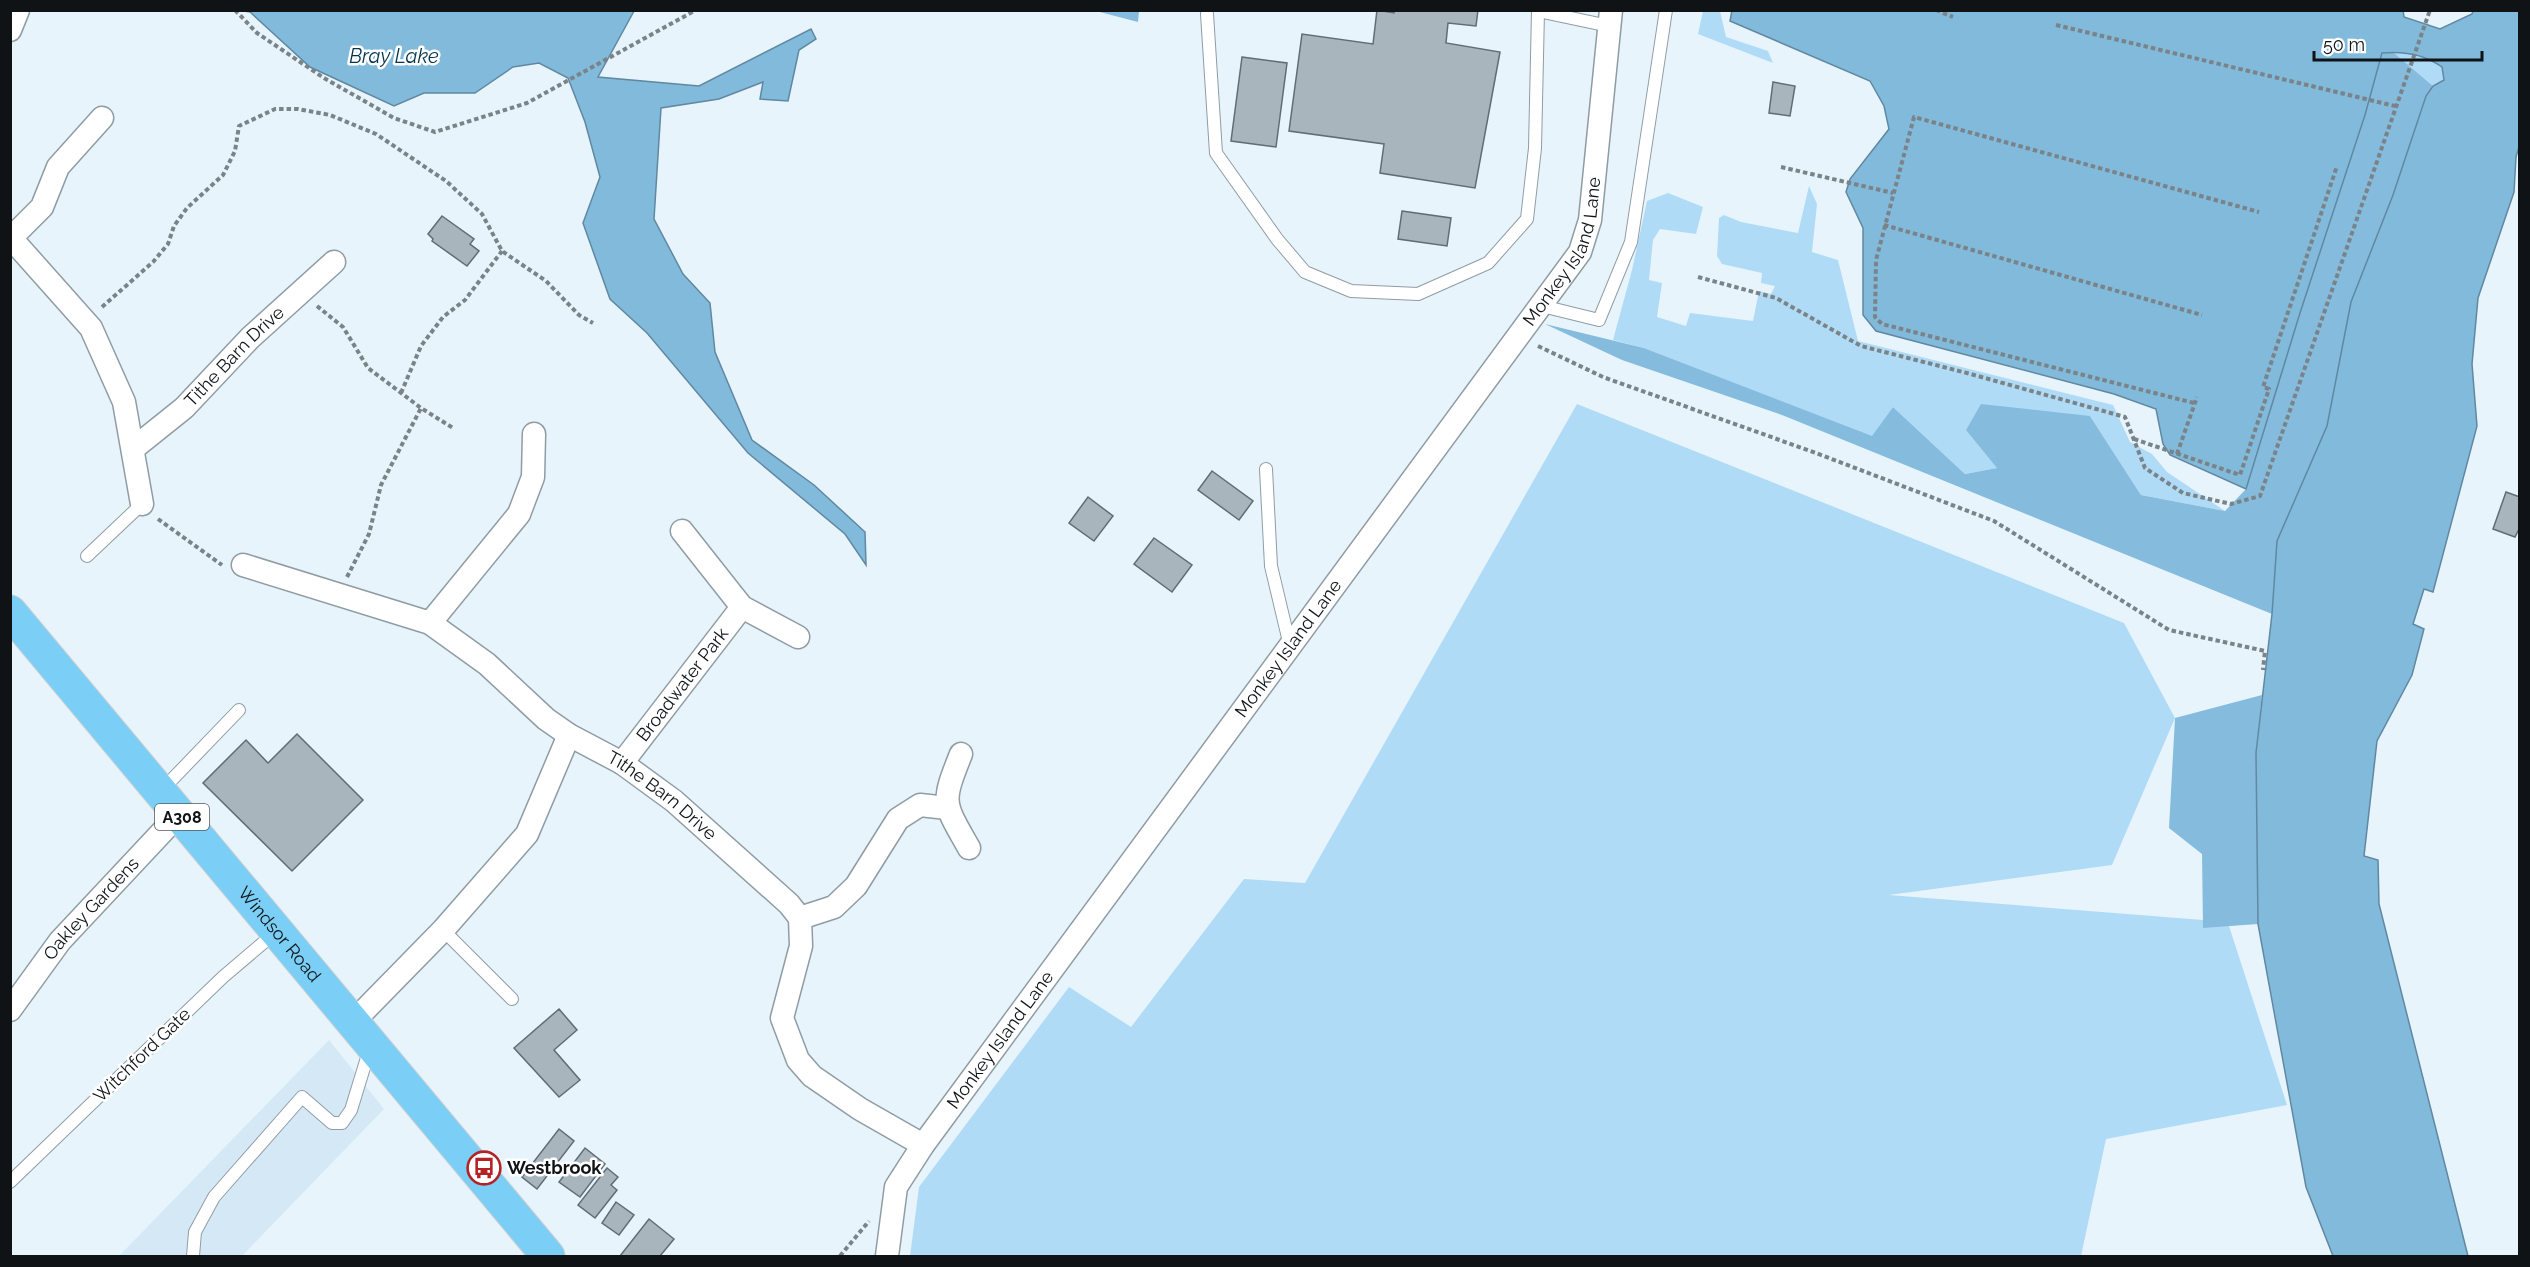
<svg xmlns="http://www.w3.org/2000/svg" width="2530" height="1267" font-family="Raleway,sans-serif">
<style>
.built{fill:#d4e9f5}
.green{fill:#b0dbf6}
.forest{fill:#85bcde}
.water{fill:#82badc;stroke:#6088a1;stroke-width:1.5}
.building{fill:#a9b5bd;stroke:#616c74;stroke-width:1.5}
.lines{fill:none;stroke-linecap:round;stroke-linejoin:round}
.lane-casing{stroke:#909ca4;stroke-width:14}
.street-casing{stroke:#909ca4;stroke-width:25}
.primary-casing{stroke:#cfd0d0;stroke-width:35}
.path{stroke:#7a8388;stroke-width:4;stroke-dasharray:4.5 3;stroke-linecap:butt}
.lane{stroke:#fff;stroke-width:12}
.street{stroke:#fff;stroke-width:22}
.primary{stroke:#7bcef5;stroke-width:33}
.labels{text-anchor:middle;stroke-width:5;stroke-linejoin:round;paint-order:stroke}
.shield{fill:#fff;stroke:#575a5c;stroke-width:1.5}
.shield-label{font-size:16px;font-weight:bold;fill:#0f1316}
.street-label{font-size:18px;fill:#0f1316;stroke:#fff}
.poi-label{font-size:18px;font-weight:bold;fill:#0f1316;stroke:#fff;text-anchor:start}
.water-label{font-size:20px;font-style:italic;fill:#04344b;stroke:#fff}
</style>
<rect width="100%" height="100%" fill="#e7f4fc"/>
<path class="built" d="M329,1040l55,69 -142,147h-123z"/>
<g class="green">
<path d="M1703,11h17l6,26 42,14 5,12 -75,-29z"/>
<path d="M2402,51l32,10 8,6 2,13 -11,6 -40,-34z"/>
<path d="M1809,186l8,18 -5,48 26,8 20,81 255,64 17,37 22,12 15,18 58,39 -84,-16 -51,-79 -93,52 -32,6 -72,-67 -21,30 -228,-89 -31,-8 19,-70 15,-69 21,-8 35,14 -7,27 -36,-5 -7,11 -4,40 13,3 -5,34 29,9 4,-13 63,8 6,-30 12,3 4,-8 -14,-3 1,-10 -40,-9 -5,-8 2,-38 5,-3 17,7 57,11z"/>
<path d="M1577,404l547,219 51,95 -63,147 -223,30 314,25 26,6 58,179 -181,34 -25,117h-1171l9,-69 150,-200 62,40 113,-148 61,4z"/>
</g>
<g class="forest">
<path d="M1096,11h43l-1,11z"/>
<path d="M2393,52l40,34 -7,10 -33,99 -42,107 -24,124 -50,115 -5,73 -490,-199 -160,-55 -77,-36 99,24 228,88 21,-29 72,67 32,-6 -31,-38 15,-26 109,12 51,79 84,16 21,-22 54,-176 65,-198 17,-62z"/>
<path d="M2262,695l-6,58 2,171 -55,4 -1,-74 -33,-26 6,-110z"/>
</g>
<g class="water">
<path d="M1732,10h671l1,7 36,12 32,-15 1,-3h46v136l-3,10 -2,35 -36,106 -6,66 5,62 -44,166 -9,-3 -11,35 11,5 -12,46 -35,66 -13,115 14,4 1,44 89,352h-135l-27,-69 -48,-263 -2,-171 16,-139 5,-73 50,-115 24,-124 42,-107 33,-99 7,-10 11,-6 -2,-13c-18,-13 -39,-16 -60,-14l-17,62 -65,198 -54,176 -76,-34 -7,-11 -7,-35 -42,-15 -238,-63 -13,-16v-87l-17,-36 4,-13 39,-50 -5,-23 -14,-25 -140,-60z"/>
<path d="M244,11h390l-36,66 101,9 112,-57 5,10 -17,11 -11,51 -28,-2 3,-17 -44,17 -58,9 -7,111 29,55 27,29 5,49 37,88 62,45 51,47 1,33 -21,-31 -97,-81 -101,-120 -37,-34 -27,-76 17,-46 -15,-55 -17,-44 -29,-15 -26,4 -38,26h-51l-30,13 -84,-39 -60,-55z"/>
</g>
<g class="building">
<path d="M1377,10l17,3 1,-3h83l-2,16 -28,-3 -2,20 54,9 -25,136 -95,-15 4,-29 -95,-13 13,-97 71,10z"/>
<path d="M1242,57l45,6 -11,84 -45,-6z"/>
<path d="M1773,82l22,4 -5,30 -21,-3z"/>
<path d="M1402,211l49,7 -4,28 -49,-7z"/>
<path d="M442,216l32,23 -4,5 9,7 -12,15 -35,-25 1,-2 -5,-5z"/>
<path d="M1212,471l41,30 -14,19 -41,-30z"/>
<path d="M2506,492l14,5v30l-5,10 -22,-8z"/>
<path d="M1088,497l25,19 -19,25 -25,-18z"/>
<path d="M1154,538l38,27 -20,27 -38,-28z"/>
<path d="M297,734l66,66 -71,71 -89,-88 43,-43 22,23z"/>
<path d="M559,1009l18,21 -23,20 26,30 -21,17 -45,-49z"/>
<path d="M559,1129l15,12 -37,48 -15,-12z"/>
<path d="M585,1148l20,16 -25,33 -21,-15z"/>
<path d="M607,1168l11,9 -7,8 6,5 -22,28 -17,-13z"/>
<path d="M616,1202l18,13 -15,20 -17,-12z"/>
<path d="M649,1219l25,20 -14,17h-40z"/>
</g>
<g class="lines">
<defs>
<g id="lane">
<path d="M1207,14l9,139 61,86 28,33 46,19 67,3 70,-31 39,-44 8,-71 3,-137 71,15"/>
<path d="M1542,306l57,14 32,-78 35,-232"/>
<path d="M1266,469l5,97 19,80"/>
<path d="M87,556l55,-52"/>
<path d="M161,791l78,-81"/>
<path d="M443,930l69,69"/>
<path d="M10,1182l213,-205 53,-45"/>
<path d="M193,1256l2,-24 19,-35 88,-100 30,26h10l9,-13 19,-62"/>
</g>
<g id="street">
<path d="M10,30l8,-20"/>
<path d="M10,237l81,91 33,74 18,102"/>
<path d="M11,238l31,-31 16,-40 44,-49"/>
<path id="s1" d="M134,448l50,-40 66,-70 84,-76"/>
<path d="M682,531l60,76 56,30"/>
<path id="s2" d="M243,565l187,58 57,41 59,55 23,16 53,28 52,38 115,103 11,14 1,28 -19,72 16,42 14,16 48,33 63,36"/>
<path d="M430,623l89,-109 14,-37 1,-43"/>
<path d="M961,754c-20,50 -18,48 8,94"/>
<path id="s3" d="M622,763l120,-156"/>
<path d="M800,918l34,-11 22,-21 42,-67 22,-14 27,3"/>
<path id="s4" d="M10,1010l50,-69 119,-127"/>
<path d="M353,1022l90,-92 84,-96 42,-99"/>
<path id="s5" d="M887,1256l9,-69 27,-42 657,-893 10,-32 21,-210"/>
</g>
<g id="primary">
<path id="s6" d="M10,612l538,644"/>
</g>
</defs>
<use href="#lane" class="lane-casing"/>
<use href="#street" class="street-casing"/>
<use href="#primary" class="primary-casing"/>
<g class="path">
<path d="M235,10l22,23 67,45 70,40 41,14 92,-29 169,-93"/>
<path d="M1936,10l17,7"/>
<path d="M2056,25l339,81"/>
<path d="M1781,167l112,26"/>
<path d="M1884,225l318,90"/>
<path d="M1698,277l78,21 85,48 106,27 158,44 20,51 38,25 48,11 29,-8 170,-486"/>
<path d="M317,306l26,21 25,41 53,40 32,20"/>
<path d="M102,307l51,-45 15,-18 6,-18 13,-18 36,-33 12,-24 4,-25 36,-17h23l32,6 46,19 70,47 36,33 20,37 44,30 33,34 14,8"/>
<path d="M1538,346l65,31 213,76 178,68 175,109 96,21 -2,19"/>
<path d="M401,393l20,-47 22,-29 22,-17 37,-49"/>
<path d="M2194,403l-312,-79 -7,-7 1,-57 38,-143 345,95"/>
<path d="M2134,439l106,36 29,-86 -6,-2 74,-221"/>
<path d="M2177,454l20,-57"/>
<path d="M158,519l64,46"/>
<path d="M347,577l22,-43 12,-49 40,-77"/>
<path d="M840,1256l29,-35"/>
</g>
<use href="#lane" class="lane"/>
<use href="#street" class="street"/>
<use href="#primary" class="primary"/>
</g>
<defs>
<symbol id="bus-ring" viewBox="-11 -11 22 22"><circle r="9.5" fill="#fff" stroke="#b32325" stroke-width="1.5"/><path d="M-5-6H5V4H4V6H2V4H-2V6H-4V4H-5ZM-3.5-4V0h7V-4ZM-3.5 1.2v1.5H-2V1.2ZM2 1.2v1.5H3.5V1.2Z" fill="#b32325"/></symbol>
</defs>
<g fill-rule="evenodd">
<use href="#bus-ring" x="465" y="1149" width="38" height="38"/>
</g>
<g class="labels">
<rect class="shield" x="155" y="804" width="54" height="26" rx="4.5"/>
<g class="shield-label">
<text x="182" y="823">A308</text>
</g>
<g class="street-label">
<text dy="6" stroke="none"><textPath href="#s5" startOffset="1222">Monkey Island Lane</textPath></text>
<text dy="6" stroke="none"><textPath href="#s1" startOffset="136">Tithe Barn Drive</textPath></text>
<text dy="6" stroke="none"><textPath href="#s5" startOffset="736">Monkey Island Lane</textPath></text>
<text dy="6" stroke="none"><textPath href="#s3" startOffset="99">Broadwater Park</textPath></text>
<text dy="6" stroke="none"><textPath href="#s2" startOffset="486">Tithe Barn Drive</textPath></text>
<text dy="6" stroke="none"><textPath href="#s4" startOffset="130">Oakley Gardens</textPath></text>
<text dy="6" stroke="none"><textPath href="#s6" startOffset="420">Windsor Road</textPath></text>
<text dy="6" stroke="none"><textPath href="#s5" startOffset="250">Monkey Island Lane</textPath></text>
<text transform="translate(142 1055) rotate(-44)" y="6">Witchford Gate</text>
</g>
<g class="poi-label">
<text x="507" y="1174">Westbrook</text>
</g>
<g class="water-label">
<text x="394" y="63">Bray Lake</text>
</g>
</g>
<rect width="2530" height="1267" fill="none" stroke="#0f1316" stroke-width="24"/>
<path d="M2314 51v9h168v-9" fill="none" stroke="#0f1316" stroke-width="3"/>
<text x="2323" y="51" font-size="18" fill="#0f1316" stroke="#ffffff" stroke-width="4.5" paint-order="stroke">50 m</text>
</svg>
